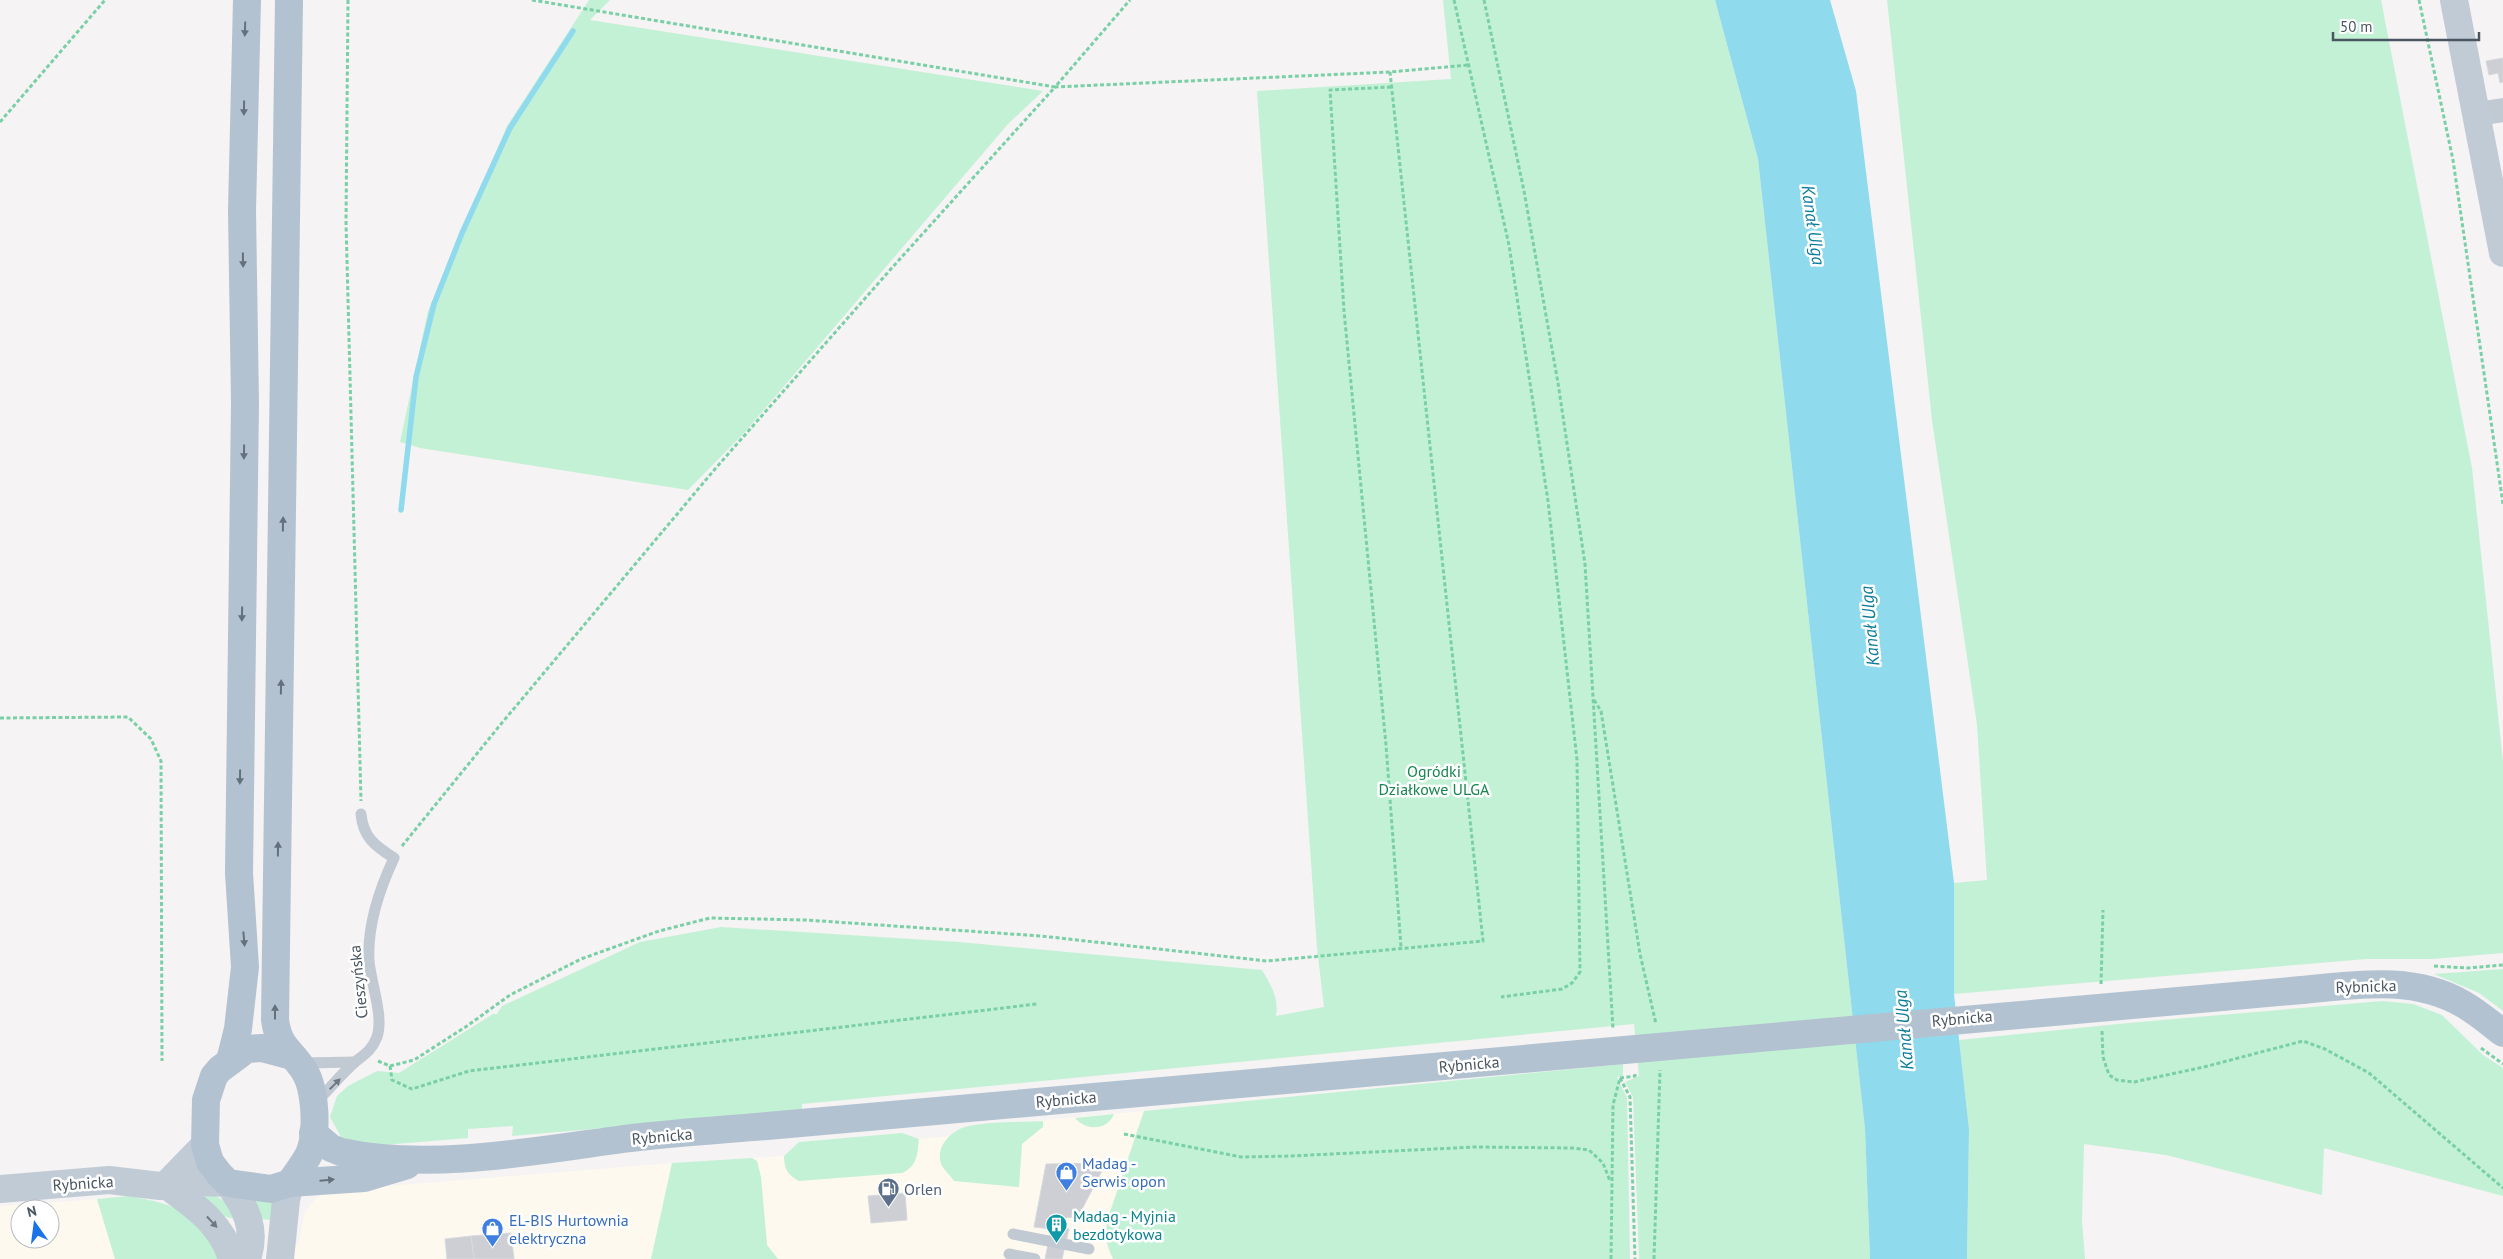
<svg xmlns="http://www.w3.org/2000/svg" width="2503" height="1259" font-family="'PT Sans',sans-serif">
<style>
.commercial{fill:#fdf9ef;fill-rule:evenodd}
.green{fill:#c3f1d5}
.water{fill:#90daee}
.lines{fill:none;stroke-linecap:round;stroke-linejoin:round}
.stream{stroke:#90daee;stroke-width:5.5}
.building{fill:#cdcfd5;stroke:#d7d9de}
.path{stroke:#7ad0a6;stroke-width:3;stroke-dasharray:4 2.5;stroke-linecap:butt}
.lane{stroke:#c1cad2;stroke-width:11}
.street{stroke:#c1cad2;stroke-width:24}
.secondary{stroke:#c1cbd6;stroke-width:28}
.primary{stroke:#b3c2d1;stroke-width:28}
.primary-bridge{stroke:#b3c2d1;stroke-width:28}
.oneway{fill:#64717d}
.oneway2{fill:#6e7983}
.oneway3{fill:#6e7984}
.labels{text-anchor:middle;stroke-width:5;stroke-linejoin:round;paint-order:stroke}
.park-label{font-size:16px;fill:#17864f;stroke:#fff}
.street-label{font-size:16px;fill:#4a5661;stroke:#fff}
.shop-label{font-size:16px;fill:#366cbe;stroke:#fff;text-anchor:start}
.service-label{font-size:16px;fill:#4e5e75;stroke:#fff;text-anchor:start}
.culture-label{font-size:16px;fill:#0d838f;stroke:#fff;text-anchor:start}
.water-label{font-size:18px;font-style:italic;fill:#0c7c9b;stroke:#fff}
</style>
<rect width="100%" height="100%" fill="#f5f3f3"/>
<g class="commercial">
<path d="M1144,1111l-39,118 2,18 6,12h-335l-11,-14 -6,-68 -4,-16 -5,-3 32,-2 15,-14 103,-9 17,6 30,-3 16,-9z"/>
<path d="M672,1163l-21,96h-360l2,-13 5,-1 7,-33 9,-12 12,-9z"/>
<path d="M97,1199l18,60h-115v-53zM20,1209h30v30h-30z"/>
</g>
<g class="green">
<path d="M589,0h21l-20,20 453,71 -35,33 -264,309 -56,57 -268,-42 -20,-6 28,-131 79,-185z"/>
<path d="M1443,0h272l43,159 107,970 5,130h-231l-6,-162 -8,-15 14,-6 -5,-52 -832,80v7l-290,25 1,-10 -45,3v9l-109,9 -18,-10 -11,-20 7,-21 11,-10 29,-15 22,2 94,-59h4l5,-8 138,-64 81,-15 238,15 303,28c9,15 17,28 14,46l48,-9 -7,-59 -60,-857 194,-12z"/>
<path d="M1887,0h494l91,468 31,294v191l-70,6h-67l-412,35v-111l33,-3 -10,-155 -45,-305z"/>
<path d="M2503,969v42l-24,-18 -45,-19z"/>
<path d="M2382,1001l31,3 29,11 41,40 20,13v128l-179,-48 -2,47 -156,-40 -82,-11 -2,77 3,38h-118l2,-130 -10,-89 169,-17z"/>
<path d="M1623,1064v12l-6,1 10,21 3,161h-517c-7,-15 -9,-27 -4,-44l35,-104z"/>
<path d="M1114,1114c-7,17 -28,17 -39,4z"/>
<path d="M1043,1121v6l-21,17 -3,43 -65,-6c-3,-5 -9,-10 -12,-15 -8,-17 7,-34 23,-39 18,-5 57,-5 78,-6z"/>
<path d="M902,1133l17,6c-2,15 -1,27 -17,34l-103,8c-11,-6 -15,-12 -15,-25l15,-14z"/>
<path d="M752,1158l5,3 4,16 6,68 11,14h-127l21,-96z"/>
<path d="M200,1191c20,4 28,12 39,28 -19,-1 -33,-10 -39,-28z"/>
<path d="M129,1196c55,10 64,16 93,63h-107l-18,-60z"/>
<path d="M275,1197l-2,23 -13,-1 -8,-19z"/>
</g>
<path class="water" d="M1715,0h115l26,91 98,792v111l15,135 -2,130h-97l-5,-130 -107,-970z"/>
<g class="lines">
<path class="stream" d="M401,510l15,-133 18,-73 28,-71 48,-105 63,-97"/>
</g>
<g class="building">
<path d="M2503,58v24l-3,1 -2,-10 -9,2 -3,-14z"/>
<path d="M1106,1163l-28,54 -21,1 -6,11 -17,-2 12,-63z"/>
<path d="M905,1193l2,27 -36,3 -3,-27z"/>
<path d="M1059,1225l10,4 -7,30h-17l6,-30z"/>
<path d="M511,1233l3,26h-40l-3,-23z"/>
<path d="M471,1236l3,23h-27l-2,-20z"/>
</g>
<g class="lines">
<g class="path">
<path d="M348,0l-2,222 15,579"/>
<path d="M532,0l523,87 75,-87"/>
<path d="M1454,0l55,245 39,256 29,259 3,212 -8,11 -10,6 -61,8"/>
<path d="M1484,0l40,191 34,192 27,181 28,465"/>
<path d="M2419,0l34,160 50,344"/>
<path d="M1391,87l-61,3 14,221 42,434 15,202"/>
<path d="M0,122l105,-122"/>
<path d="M1594,700l7,11 39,243 16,70"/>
<path d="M0,718l128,-1 23,22 10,22 1,300"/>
<path d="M402,846l99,-122 214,-255 175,-199 165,-183 335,-15 78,-7"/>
<path d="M2434,966l33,2 36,-3"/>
<path d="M2101,984l2,-74"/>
<path d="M2102,1031l1,26 6,18 8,5 17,2 70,-15 99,-26 22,8 44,24 134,115"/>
<path d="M2481,1048l22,16"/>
<path d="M378,1061l12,5 24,-6 53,-34 43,-31 71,-36 78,-28 51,-13 96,2 235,16 226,25 216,-20 -93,-869"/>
<path d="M390,1066l2,14 20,9 57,-18 568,-67"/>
<path d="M1620,1078l10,19 5,162"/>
<path d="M1620,1078l15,-2 1,-4"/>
<path d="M1124,1134l117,23 50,-1 184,-9 97,1 17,2 14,13 7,18"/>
<path d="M1611,1259l2,-154 7,-27"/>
<path d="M1654,1259l6,-189"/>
</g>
<g class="lane">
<path d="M302,1063l53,-1"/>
<path d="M315,1103c14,-13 26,-29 40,-41 10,-8 17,-12 22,-25 7,-20 -6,-54 -8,-76 -2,-36 10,-71 25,-103 -19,-12 -31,-21 -33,-44"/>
<path d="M1013,1234l76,15"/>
<path d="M1009,1254l26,5"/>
</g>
<path class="street" d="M2477,114l26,-4"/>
<g class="secondary">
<path d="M2454,0l49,253"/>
<path d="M166,1185c29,21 56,39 66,74"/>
<path d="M166,1185l39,-40"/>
<path d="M0,1189l109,-9 51,6 40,-4 28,1c18,24 29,46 19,76"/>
<path d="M280,1259l6,-59 4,-17"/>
</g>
<g class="primary">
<path d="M289,0l-14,1020c4,28 14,28 28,49 13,18 15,65 6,85 -5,10 -13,20 -19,29"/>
<path d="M2302,990c54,-5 111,-15 161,14 14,8 27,19 40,29"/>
<path d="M292,1056l-30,-8 -15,1 -27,20 -6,7 -8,24 -1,45 5,17 10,13 8,8 43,6 19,-6 74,-5 43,-13"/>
<path d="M230,1061l8,-32 7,-62 -6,-94 6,-470 -3,-192 5,-211"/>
<path d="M313,1133l18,15 10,4c88,19 194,-1 282,-13 48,-6 96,-9 144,-13l880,-78"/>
</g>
<path class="primary-bridge" d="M1647,1048l655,-58"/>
</g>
<defs><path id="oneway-solid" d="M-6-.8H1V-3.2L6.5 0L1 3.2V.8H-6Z" transform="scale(1.25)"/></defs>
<g class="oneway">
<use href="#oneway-solid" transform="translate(245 29) rotate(92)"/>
<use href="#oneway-solid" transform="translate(244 108) rotate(91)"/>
<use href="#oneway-solid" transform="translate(243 260) rotate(89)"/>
<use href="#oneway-solid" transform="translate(244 452) rotate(91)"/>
<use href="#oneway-solid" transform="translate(283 524) rotate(-89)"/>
<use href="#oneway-solid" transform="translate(242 614) rotate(91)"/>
<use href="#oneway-solid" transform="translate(281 687) rotate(-89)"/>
<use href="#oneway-solid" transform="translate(240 777) rotate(91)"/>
<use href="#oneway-solid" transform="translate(278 849) rotate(-89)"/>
<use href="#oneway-solid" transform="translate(244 939) rotate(85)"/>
<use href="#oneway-solid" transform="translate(275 1012) rotate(-90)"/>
<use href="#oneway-solid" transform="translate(327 1180) rotate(-5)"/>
</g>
<use class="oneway2" href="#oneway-solid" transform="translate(335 1084) rotate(-45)"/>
<use class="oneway3" href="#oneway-solid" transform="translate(212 1222) rotate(47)"/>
<defs>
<symbol id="shop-pin" viewBox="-11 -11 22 30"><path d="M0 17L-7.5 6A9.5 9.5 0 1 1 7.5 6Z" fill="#3f7fe0" stroke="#fff"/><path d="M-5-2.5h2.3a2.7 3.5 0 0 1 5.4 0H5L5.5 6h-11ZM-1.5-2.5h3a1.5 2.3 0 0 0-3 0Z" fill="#fff"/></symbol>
<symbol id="fuel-pin" viewBox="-11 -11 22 30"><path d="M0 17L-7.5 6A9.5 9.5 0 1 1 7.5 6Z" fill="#5c6f8a" stroke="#fff"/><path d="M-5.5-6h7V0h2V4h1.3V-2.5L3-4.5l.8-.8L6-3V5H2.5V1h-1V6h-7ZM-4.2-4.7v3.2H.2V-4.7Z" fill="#fff"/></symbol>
<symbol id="building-pin" viewBox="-11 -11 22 30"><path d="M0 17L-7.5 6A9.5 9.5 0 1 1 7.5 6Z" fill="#0f9aa8" stroke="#fff"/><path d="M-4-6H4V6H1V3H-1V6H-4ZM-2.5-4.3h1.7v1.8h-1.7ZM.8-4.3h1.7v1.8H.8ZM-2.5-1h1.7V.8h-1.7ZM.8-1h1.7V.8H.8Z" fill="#fff"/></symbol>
</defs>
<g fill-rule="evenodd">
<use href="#shop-pin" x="1054" y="1160" width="25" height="34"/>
<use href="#fuel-pin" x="876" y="1176" width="25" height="34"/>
<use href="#building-pin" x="1044" y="1212" width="25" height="34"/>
<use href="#shop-pin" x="480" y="1216" width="25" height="34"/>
</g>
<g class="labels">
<g class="park-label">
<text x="1434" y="777">Ogródki<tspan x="1434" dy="18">Działkowe ULGA</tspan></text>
</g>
<g class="street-label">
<text transform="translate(358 982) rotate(-96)" y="6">Cieszyńska</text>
<text transform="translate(2366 986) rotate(-2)" y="6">Rybnicka</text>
<text transform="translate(1962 1018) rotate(-5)" y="6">Rybnicka</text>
<text transform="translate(1469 1064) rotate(-5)" y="6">Rybnicka</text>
<text transform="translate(1066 1099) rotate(-5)" y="6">Rybnicka</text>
<text transform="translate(662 1136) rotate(-5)" y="6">Rybnicka</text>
<text transform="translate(83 1183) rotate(-4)" y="6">Rybnicka</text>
</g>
<g class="shop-label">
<text x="1082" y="1169">Madag -<tspan x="1082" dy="18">Serwis opon</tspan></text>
<text x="509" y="1226">EL-BIS Hurtownia<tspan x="509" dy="18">elektryczna</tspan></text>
</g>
<g class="service-label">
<text x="904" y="1195">Orlen</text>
</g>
<g class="culture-label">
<text x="1073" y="1222">Madag - Myjnia<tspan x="1073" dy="18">bezdotykowa</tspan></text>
</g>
<g class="water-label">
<text transform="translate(1813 225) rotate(82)" y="6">Kanał Ulga</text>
<text transform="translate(1870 626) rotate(-95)" y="6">Kanał Ulga</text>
<text transform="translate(1904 1030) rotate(-95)" y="6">Kanał Ulga</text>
</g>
</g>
<g transform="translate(35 1224) rotate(346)"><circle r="24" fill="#ffffff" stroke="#b7bbc0"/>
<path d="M0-4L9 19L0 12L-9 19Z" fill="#1a73e8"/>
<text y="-8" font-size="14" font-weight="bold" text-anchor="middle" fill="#4a5661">N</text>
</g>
<path d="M2333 32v8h146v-8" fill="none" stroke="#4a5661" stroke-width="2.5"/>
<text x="2340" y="32" font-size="15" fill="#4a5661" stroke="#ffffff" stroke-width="4" paint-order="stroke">50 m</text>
</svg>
